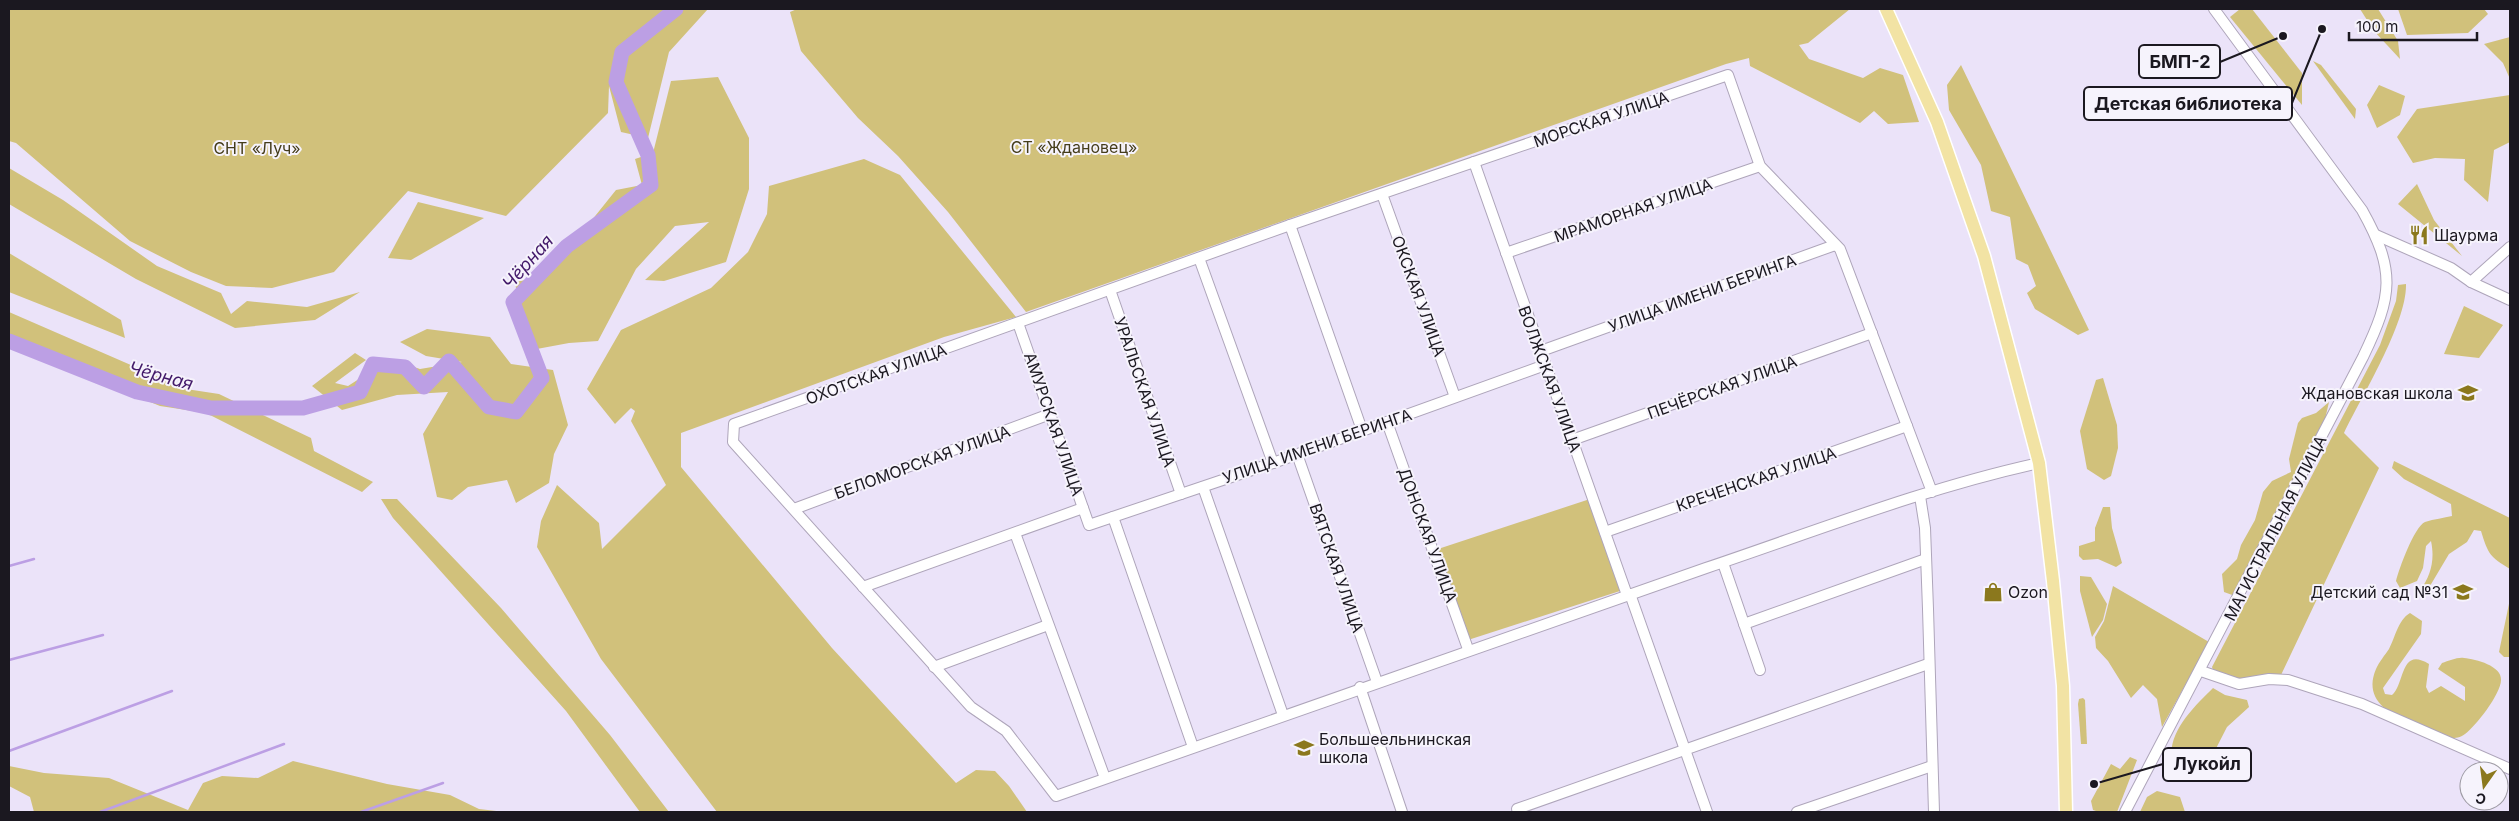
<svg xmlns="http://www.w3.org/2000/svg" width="2519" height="821" font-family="Inter,sans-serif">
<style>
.green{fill:#d1c17b}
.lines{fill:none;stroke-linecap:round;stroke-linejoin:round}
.stream{stroke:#bc9fe4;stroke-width:2.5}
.river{stroke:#bc9fe4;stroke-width:15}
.minor-casing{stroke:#aea5ba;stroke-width:12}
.major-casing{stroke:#fff;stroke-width:15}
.minor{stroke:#fff;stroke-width:10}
.major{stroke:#f2e3a4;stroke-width:12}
.labels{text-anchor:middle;stroke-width:4;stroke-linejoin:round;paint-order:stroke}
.street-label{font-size:16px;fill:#1b1820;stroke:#f6f3fc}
.park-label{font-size:16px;fill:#453d1b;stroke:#f6f3fc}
.poi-label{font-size:16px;fill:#1b1820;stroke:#f6f3fc;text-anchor:start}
.water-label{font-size:18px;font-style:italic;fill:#431a6a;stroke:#f6f3fc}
.leader{fill:none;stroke:#1b1820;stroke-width:2}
.callout-dot{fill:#1b1820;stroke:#f6f3fc;stroke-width:2}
.callout{fill:#f6f3fc;stroke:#1b1820;stroke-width:2}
.callout-label{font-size:18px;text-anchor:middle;font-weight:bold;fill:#1b1820}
</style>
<rect width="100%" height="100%" fill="#ebe3f9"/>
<g class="green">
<path d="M9,9h699l-39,43 -21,86 -27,-6 -12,-46 -1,27 -102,103 -98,-25 -74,81 -62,16 -46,-2 -35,-14 -61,-31 -114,-98 -7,-2z"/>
<path d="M797,9h1053l-42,34 -9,2 10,14 54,19 17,-10 23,7 16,47 -31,2 -14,-13 -14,12 -110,-57 -1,-8 -23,6 -700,248 -78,-100 -50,-56 -40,-38 -57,-67 -11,-39z"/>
<path d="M2240,9h12l50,64v32l-72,-88z"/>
<path d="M2360,9h18l20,32 2,18 -26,-28z"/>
<path d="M2398,9h86l4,5 -20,19 -61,2z"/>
<path d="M2510,37v42l-7,-16 -19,-19z"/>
<path d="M2313,61l8,4 35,44 -1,10z"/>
<path d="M1961,65l128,265 -11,5 -43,-26 -8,-16 9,-7 -8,-21 -12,-6 -6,-42 -19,-6 -10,-46 -32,-55 -2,-25z"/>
<path d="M718,77l31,61v51l-23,73 -62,19 -19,-1 64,-58 -34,4 -39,43 -38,72 -29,2 -43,8 -11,-69 32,-6 69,-86 26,-5 -7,-26 18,-6 18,-72z"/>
<path d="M2379,85l26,11 -5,19 -23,13 -10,-23z"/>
<path d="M2510,95v47l-16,8 -6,52 -24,-22 1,-21 -30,-1 -22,5 -16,-26 20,-28z"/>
<path d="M864,159l36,16 116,142 -72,20 -263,96v34l151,181 124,135 20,-13 19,1 14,15 18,26h-310l-116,-153 -64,-112 4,-26 16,-36 42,38 3,26 64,-64 -35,-64 4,-10 -4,-3 -16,16 -28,-35 34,-59 90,-42 37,-36 19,-38 2,-28z"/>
<path d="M9,168l54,32 94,66 64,27 10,21 16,-13 60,6 53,-15 -45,28 -80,8 -99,-49 -127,-75z"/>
<path d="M2417,184l17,36 28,36 -64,-52z"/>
<path d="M418,202l66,16 -73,42 -23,-2z"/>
<path d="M9,253l112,67 4,18 -116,-46z"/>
<path d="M2406,284c1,39 -44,112 -62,149l35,35 -98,207 -41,6 -26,-8 -2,-6 168,-322 16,-44 2,-16z"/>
<path d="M2464,306l39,19 -24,33 -35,-4z"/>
<path d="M9,312l177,77 33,5 92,44 3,13 59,31 -11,10 -156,-79 -46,-7 -76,-31 -75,-36z"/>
<path d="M427,329l63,8 21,27 42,6 15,55 -14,29 -5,29 -33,20 -9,-23 -39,7 -16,13 -15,-3 -14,-63 25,-42 -51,3 -55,15 -30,-24 43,-33 11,7 -31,23 13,3 42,-27 30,10 42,-7 -36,-6 -26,-14z"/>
<path d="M2103,378l14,47 1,23 -7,28 -7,4 -17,-11 -7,-38 16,-51z"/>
<path d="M2329,402l-6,26 -88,168 -11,-4 -2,-18 15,-15 4,-14 14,-25 8,-28 9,-11 19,-9 -2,-13 9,-36 4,-5 14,-5z"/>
<path d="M2394,461l116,57v51c-20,-12 -22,-15 -29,-38l-7,-1 -7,12 -18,12 -22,37h-7c11,-16 15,-31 11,-50l-5,5 -3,22 -6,13 -17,7 -4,-7c3,-12 18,-54 29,-59 9,-3 19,-4 27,-6l-1,-12 -47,-25 -12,-11z"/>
<path d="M381,499h16l104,109 109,127 59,77h-29l-74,-101 -173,-193z"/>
<path d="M1590,499l30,92 -152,49 -30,-91z"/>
<path d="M2103,507h7l2,21 10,35 -6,4 -18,-8 -15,1 -4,-4v-10l16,-5v-13z"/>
<path d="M2080,576l11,1 16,27 -4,16 -11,17 -12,-46z"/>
<path d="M2113,586l96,56 -47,85 -5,-28 -14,-14 -12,13 -23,-37 -12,-13 -1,-11 9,-16z"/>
<path d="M2510,599v58h-6l-5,-5z"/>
<path d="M2410,613l12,8 -1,13 -38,54 2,6 7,1c13,-11 8,-49 37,-31l-3,23 3,6 12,-7 24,15v-14l-27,-18 4,-6c7,-2 15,-6 22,-5 12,1 38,8 37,22 0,14 -26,47 -36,54 -5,4 -9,4 -15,4 -30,-12 -93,-25 -74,-69 3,-7 9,-14 13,-20 6,-11 9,-29 21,-36z"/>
<path d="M2213,688l12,7 22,5 2,7 -22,20 -21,41 -6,5 -7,1 -21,-14c-5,-28 23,-54 41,-72z"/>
<path d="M2083,698l2,2 2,44h-6l-3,-40 1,-5z"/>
<path d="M2130,757l7,3 -20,52h-18l-6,-2 -2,-9 20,-37 9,5z"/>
<path d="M293,761l94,23 63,11 29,14 26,3h-471l-4,-15 -21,-11v-20l35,7 65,5 79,32 15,-27 19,-7 36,2z"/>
<path d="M2157,791l23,6 5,15h-45l7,-15z"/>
</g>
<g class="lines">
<g class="stream">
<path d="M9,566l25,-7"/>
<path d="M9,660l94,-25"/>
<path d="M9,751l163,-60"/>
<path d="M100,812l184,-68"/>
<path d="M361,812l82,-29"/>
</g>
<path class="river" d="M9,341l128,51 74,16h92l57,-16 13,-28 32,3 19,20 25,-26 40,46 27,5 26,-34 -29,-76 54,-56 84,-61 -3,-30 -32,-73 6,-30 54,-43"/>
<defs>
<g id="minor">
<path d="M1474,162l153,433"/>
<path d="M1382,194l73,203"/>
<path d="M1290,225l72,205"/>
<path d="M2376,235l75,33 20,14 39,18"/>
<path d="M1506,253l254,-87"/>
<path d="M1199,258l74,205"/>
<path d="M2471,282l39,-35"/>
<path d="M1110,290l71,204"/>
<path d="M1018,323l71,202 184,-62 272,-98"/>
<path d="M1541,351l294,-106"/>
<path d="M1387,422l81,227"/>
<path d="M1572,440l300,-107"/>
<path d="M1297,454l80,228"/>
<path d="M1203,487l80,228"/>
<path d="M1932,492l-92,-243 -80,-83 -32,-91 -438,150 -556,199 -1,18 238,265 35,24 50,65c217,-77 433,-154 650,-228 110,-37 219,-80 333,-105"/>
<path d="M1920,496l5,32 3,81 6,203"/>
<path d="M794,509l256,-95"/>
<path d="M1113,517l80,230"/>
<path d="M1605,532l302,-106"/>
<path d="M1015,533l90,245"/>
<path d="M1723,563l37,107"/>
<path d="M863,587l220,-79"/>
<path d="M1630,594l77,218"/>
<path d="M1744,624l182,-65"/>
<path d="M934,667l114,-42"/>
<path d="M2201,671l38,13 30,-5 19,1 74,24 148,65"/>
<path d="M1360,687l42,125"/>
<path d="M1520,812l-3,-3 411,-145"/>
<path d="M1797,812l135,-46"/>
<path d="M2125,812l238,-455c30,-62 33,-86 -1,-147l-148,-201"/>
</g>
<path id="major" d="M1886,9l51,113 47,134 55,207 14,118 10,105 3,126"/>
</defs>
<use href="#minor" class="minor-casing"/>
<use href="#major" class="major-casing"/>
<use href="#minor" class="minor"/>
<use href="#major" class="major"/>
</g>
<defs>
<symbol id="restaurant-bare" viewBox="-9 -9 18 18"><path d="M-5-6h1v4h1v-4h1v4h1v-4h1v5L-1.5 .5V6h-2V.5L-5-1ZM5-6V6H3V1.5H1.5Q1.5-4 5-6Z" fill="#8b781d" stroke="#f6f3fc" stroke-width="2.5" paint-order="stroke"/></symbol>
<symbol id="school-bare" viewBox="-9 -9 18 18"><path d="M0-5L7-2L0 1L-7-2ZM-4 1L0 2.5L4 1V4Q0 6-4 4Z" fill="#8b781d" stroke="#f6f3fc" stroke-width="2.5" paint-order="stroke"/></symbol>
<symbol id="shop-bare" viewBox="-9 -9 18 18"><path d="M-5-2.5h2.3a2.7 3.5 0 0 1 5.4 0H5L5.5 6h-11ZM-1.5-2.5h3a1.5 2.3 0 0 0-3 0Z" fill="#8b781d" stroke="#f6f3fc" stroke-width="2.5" paint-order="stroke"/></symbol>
</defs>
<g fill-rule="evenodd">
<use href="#restaurant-bare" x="2405" y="221" width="28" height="28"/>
<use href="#school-bare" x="2454" y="379" width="28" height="28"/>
<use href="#shop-bare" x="1979" y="578" width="28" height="28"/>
<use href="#school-bare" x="2449" y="578" width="28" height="28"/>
<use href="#school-bare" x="1290" y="734" width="28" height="28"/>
</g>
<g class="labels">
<g class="street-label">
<text transform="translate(1601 119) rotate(-19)" y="6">МОРСКАЯ УЛИЦА</text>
<text transform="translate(1633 210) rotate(-19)" y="6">МРАМОРНАЯ УЛИЦА</text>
<text transform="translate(1702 293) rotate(-20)" y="6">УЛИЦА ИМЕНИ БЕРИНГА</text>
<text transform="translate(1419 296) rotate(70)" y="6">ОКСКАЯ УЛИЦА</text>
<text transform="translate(876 374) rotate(-20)" y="6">ОХОТСКАЯ УЛИЦА</text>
<text transform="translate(1550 379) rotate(70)" y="6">ВОЛЖСКАЯ УЛИЦА</text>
<text transform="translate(1722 387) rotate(-20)" y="6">ПЕЧЁРСКАЯ УЛИЦА</text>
<text transform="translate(1145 392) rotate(71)" y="6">УРАЛЬСКАЯ УЛИЦА</text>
<text transform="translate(1054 424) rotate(71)" y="6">АМУРСКАЯ УЛИЦА</text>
<text transform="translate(1317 446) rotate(-19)" y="6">УЛИЦА ИМЕНИ БЕРИНГА</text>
<text transform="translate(922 462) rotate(-20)" y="6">БЕЛОМОРСКАЯ УЛИЦА</text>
<text transform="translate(1756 479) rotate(-19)" y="6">КРЕЧЕНСКАЯ УЛИЦА</text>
<text transform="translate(2275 528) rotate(-63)" y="6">МАГИСТРАЛЬНАЯ УЛИЦА</text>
<text transform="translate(1428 535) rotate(70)" y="6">ДОНСКАЯ УЛИЦА</text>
<text transform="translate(1337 568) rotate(71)" y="6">ВЯТСКАЯ УЛИЦА</text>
</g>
<g class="park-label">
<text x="1074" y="153">СТ «Ждановец»</text>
<text x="257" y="154">СНТ «Луч»</text>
</g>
<g class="poi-label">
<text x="2434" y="241">Шаурма</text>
<text x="2453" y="399" text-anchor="end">Ждановская школа</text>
<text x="2008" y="598">Ozon</text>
<text x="2448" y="598" text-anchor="end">Детский сад №31</text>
<text x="1319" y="745">Большеельнинская<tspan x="1319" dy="18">школа</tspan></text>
</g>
<g class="water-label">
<text transform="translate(528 262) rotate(-48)" y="6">Чёрная</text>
<text transform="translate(161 376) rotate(15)" y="6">Чёрная</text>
</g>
</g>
<path class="leader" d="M2283 36L2220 62M2322 29L2292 103M2094 784L2163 764"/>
<g class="callout-dot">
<circle cx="2283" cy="36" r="5"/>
<circle cx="2322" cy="29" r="5"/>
<circle cx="2094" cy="784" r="5"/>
</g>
<g class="callout">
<rect x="2139" y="45" width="81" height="33" rx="5"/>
<rect x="2084" y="87" width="208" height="33" rx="5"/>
<rect x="2163" y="748" width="88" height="33" rx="5"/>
</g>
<g class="callout-label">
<text x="2180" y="68">БМП-2</text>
<text x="2188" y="110">Детская библиотека</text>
<text x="2207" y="770">Лукойл</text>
</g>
<rect width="2519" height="821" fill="none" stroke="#1b1820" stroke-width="20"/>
<g transform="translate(2484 786) rotate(194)"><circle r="24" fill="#f6f3fc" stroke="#9e9ba4"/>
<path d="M0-4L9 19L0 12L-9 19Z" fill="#8b781d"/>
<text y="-8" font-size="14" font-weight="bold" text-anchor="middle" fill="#1b1820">С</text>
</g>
<path d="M2349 32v8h128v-8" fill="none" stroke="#1b1820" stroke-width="2.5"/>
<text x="2356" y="32" font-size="15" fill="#1b1820" stroke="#f6f3fc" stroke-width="4" paint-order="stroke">100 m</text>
</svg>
